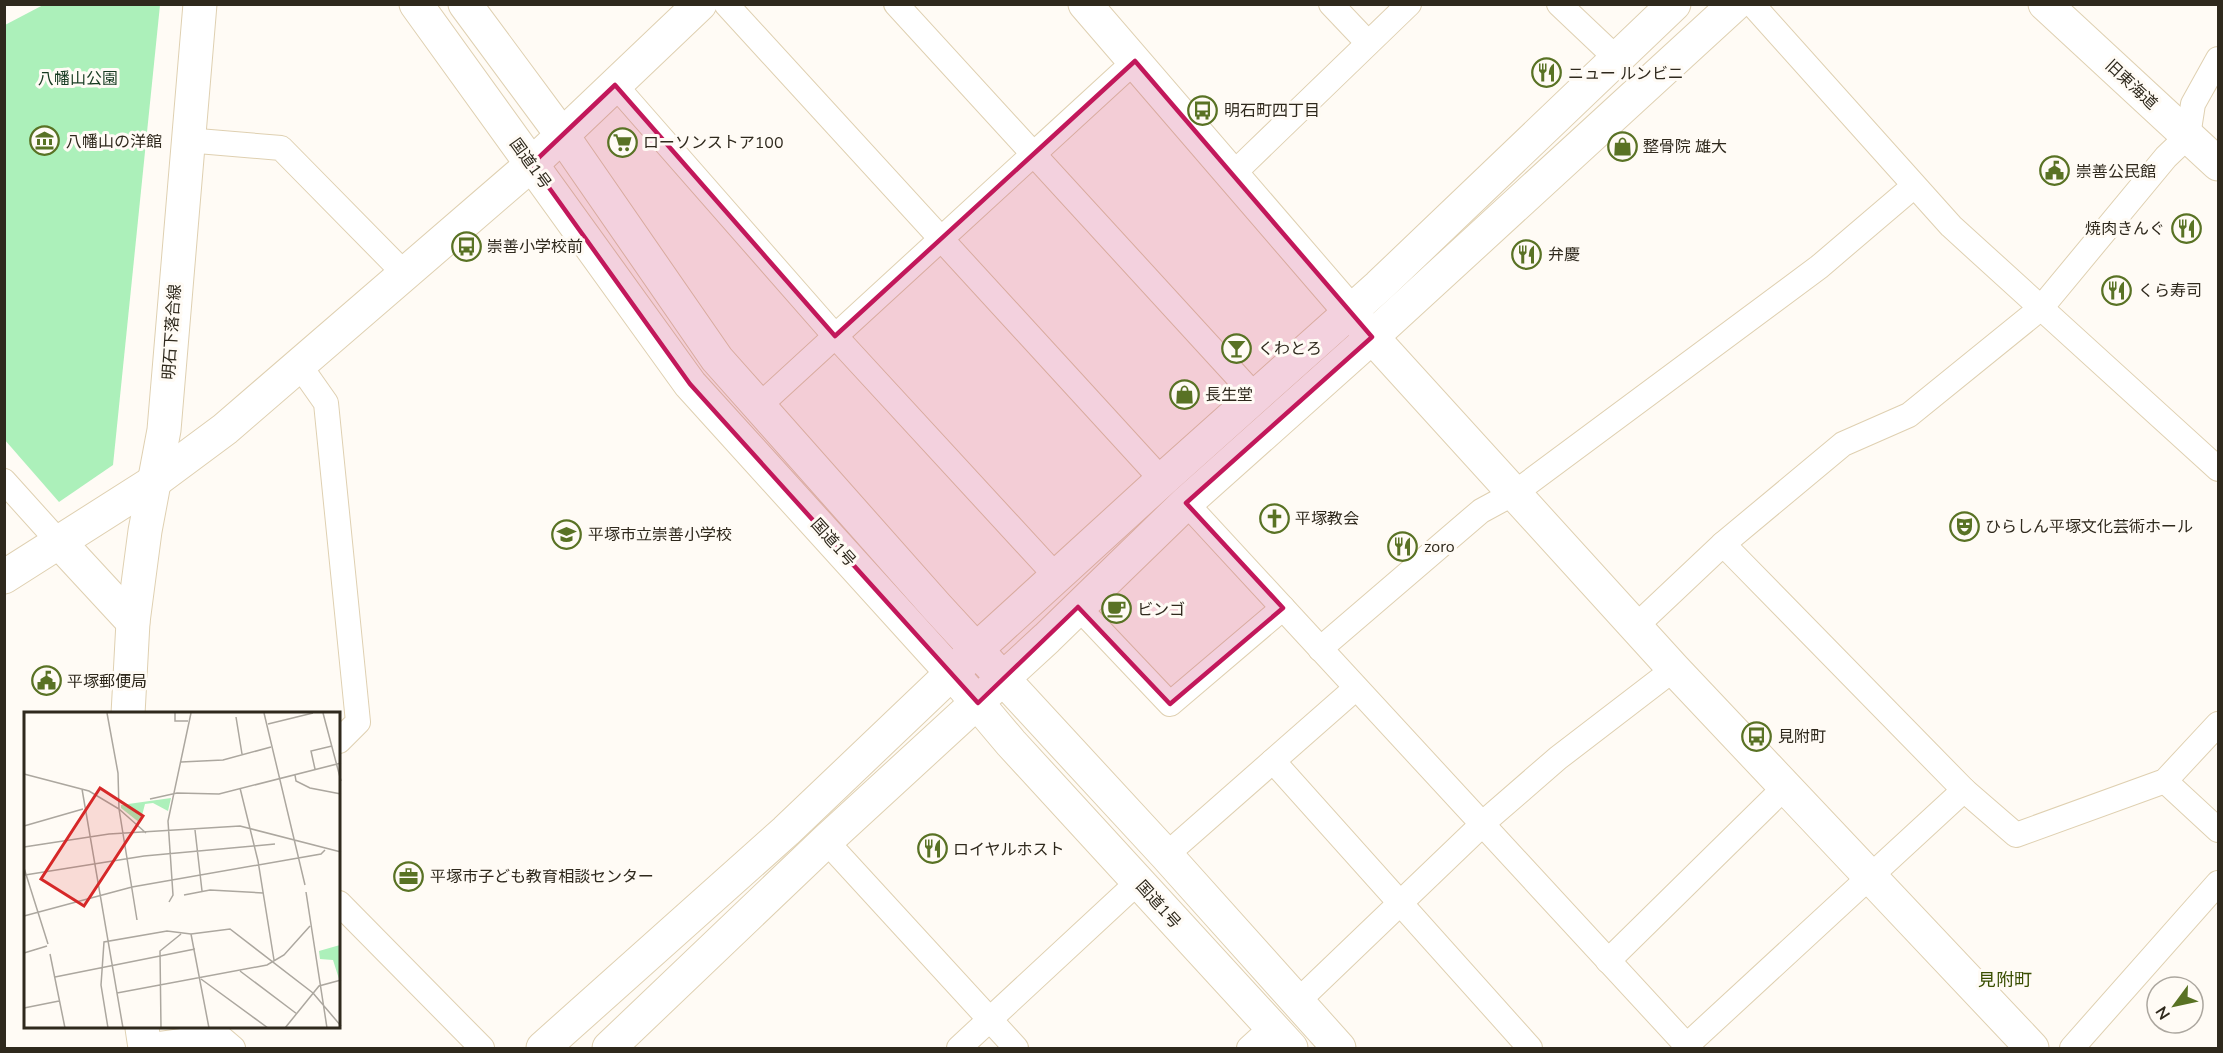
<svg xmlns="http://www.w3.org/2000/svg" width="2223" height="1053" font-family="'Nunito Sans','Noto Sans JP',sans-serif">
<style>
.green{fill:#acf0ba}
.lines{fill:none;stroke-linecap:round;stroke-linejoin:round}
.street-casing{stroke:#dfd0b1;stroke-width:26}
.secondary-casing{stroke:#dfd0b1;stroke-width:35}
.highway-casing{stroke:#dfd0b1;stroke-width:35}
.street{stroke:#fff;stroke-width:24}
.secondary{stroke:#fff;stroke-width:33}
.highway{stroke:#fff;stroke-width:33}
.marked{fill:#c2185b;fill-opacity:0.2;stroke:#c2185b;stroke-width:4.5;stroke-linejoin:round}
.labels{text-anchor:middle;stroke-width:6;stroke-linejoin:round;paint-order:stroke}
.poi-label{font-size:16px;fill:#2f291d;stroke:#fffbf5;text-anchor:start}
.park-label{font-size:16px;fill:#163a20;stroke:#fffbf5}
.street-label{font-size:16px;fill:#2f291d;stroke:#fffbf5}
.neighbourhood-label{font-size:18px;fill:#394e00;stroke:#fffbf5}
.inset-road{fill:none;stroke:#aca79f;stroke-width:1.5}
.view{fill:#d62828;fill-opacity:0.15;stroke:#d62828;stroke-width:3}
.inset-edge{fill:none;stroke:#2f291d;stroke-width:3}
</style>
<rect width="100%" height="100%" fill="#fffbf5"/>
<path class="green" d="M45,4l115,1 -47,460 -54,37 -55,-63 1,-414z"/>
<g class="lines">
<defs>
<g id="street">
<path d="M726,4l436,476"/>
<path d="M896,4l360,393"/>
<path d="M1331,4l37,39"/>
<path d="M1559,4l57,54"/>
<path d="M1752,4l199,222 267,243"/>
<path d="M615,85l220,251 221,240"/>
<path d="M186,140l95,8 124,126"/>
<path d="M1232,175l177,-171"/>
<path d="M300,366l26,37 32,319 -19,19"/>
<path d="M758,407l377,-346"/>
<path d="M4,481l55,61"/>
<path d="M1186,503l503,545"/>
<path d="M1723,544l120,-100 66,-29 132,-107 125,-151 22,-21 5,-32 25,-45"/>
<path d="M1078,607l92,97 113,-96"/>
<path d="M1635,627l88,-83 241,246 52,45 149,-54 53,-57"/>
<path d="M1320,649l161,-138 35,-19 303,-225 95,-81"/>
<path d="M1273,761l257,287"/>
<path d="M2165,781l53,49"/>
<path d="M826,841l190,207"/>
<path d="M1166,855l190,-167"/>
<path d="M339,903l143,145"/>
<path d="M1608,961l177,-174"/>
<path d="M1297,1002l193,-185 68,-59 116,-89"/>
<path d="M145,1046l74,-10 14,12"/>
<path d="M959,1048l179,-166"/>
<path d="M1249,1048l23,-21"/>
<path d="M1684,1048l280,-258"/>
<path d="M2072,1048l146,-165"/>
</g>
<g id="secondary">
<path d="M1085,4l287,333 302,332 358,379"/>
<path d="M2045,4l173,160"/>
<path d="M59,542l74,80"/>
<path d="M4,577l151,-96 70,-52 307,-265 168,-160"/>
<path d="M128,714l5,-92 12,-91 19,-101 36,-426"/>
<path d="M142,1028l3,20"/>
<path d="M543,1048l243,-217 192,-183 184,-168 217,-194 295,-282"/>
<path d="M609,1048l217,-207 221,-203 139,-135 186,-166 363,-333"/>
</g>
<g id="highway">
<path d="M416,4l274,380 262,289 59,70 280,305"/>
<path d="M465,4l97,131 155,224 220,248 229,248 173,193"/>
</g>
</defs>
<use href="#street" class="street-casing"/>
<use href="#secondary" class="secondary-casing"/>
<use href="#highway" class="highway-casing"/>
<use href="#street" class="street"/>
<use href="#secondary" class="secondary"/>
<use href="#highway" class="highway"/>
</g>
<path class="marked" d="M1135,61l237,276 -186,166 97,105 -113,96 -92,-97 -100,96 -288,-319 -158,-220 83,-79 220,251z"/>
<defs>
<symbol id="restaurant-ring" viewBox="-11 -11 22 22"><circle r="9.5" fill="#fffbf5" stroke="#597224" stroke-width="1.5"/><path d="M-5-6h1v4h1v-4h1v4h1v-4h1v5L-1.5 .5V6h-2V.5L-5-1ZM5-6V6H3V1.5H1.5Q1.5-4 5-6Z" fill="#597224"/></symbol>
<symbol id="bus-ring" viewBox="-11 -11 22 22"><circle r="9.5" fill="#fffbf5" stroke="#597224" stroke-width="1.5"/><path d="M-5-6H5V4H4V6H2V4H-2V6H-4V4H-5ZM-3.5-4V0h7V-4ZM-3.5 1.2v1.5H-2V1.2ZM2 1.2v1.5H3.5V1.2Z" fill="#597224"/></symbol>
<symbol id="museum-ring" viewBox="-11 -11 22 22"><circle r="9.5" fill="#fffbf5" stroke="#597224" stroke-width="1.5"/><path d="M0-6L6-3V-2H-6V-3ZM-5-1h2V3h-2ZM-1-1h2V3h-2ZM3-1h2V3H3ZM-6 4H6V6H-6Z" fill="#597224"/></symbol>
<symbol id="supermarket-ring" viewBox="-11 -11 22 22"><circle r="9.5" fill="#fffbf5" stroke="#597224" stroke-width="1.5"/><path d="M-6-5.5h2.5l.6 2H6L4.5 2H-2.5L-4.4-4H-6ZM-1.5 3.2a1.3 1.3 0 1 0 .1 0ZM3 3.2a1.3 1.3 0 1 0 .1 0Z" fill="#597224"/></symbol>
<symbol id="shop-ring" viewBox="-11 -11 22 22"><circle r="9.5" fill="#fffbf5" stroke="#597224" stroke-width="1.5"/><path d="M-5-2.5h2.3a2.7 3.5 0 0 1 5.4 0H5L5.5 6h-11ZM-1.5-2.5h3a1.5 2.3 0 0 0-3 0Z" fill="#597224"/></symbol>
<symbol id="civic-ring" viewBox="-11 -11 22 22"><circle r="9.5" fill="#fffbf5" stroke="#597224" stroke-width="1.5"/><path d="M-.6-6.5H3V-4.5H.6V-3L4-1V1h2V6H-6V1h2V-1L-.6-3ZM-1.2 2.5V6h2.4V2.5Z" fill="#597224"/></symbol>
<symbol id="bar-ring" viewBox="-11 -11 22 22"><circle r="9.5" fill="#fffbf5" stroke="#597224" stroke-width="1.5"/><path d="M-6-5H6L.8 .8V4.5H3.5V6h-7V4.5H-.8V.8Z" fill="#597224"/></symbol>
<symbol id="church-ring" viewBox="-11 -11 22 22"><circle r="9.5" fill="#fffbf5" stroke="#597224" stroke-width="1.5"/><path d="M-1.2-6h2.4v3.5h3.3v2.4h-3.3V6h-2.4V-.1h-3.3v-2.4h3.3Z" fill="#597224"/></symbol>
<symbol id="theatre-ring" viewBox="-11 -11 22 22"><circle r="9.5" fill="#fffbf5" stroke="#597224" stroke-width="1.5"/><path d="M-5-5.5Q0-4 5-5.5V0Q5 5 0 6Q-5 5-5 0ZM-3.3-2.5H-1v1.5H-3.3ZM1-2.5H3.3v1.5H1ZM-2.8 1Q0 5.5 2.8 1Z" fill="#597224"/></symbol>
<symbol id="school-ring" viewBox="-11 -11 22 22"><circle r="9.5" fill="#fffbf5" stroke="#597224" stroke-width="1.5"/><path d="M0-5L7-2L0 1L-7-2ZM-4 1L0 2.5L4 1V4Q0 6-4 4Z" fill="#597224"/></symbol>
<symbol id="cafe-ring" viewBox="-11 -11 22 22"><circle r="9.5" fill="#fffbf5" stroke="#597224" stroke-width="1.5"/><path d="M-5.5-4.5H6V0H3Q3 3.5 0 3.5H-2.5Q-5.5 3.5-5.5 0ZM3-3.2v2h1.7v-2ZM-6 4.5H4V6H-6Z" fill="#597224"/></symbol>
<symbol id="office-ring" viewBox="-11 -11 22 22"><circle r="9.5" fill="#fffbf5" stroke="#597224" stroke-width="1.5"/><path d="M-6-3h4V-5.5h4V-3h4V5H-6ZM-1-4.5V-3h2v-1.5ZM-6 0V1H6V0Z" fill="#597224"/></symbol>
</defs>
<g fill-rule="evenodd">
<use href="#restaurant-ring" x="1530" y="56" width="33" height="33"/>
<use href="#bus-ring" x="1186" y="94" width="33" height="33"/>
<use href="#museum-ring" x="28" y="124" width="33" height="33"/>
<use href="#supermarket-ring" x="606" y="126" width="33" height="33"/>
<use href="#shop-ring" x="1606" y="130" width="33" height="33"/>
<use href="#civic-ring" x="2038" y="154" width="33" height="33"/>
<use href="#restaurant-ring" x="2170" y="212" width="33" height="33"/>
<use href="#bus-ring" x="450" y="230" width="33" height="33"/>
<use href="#restaurant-ring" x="1510" y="238" width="33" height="33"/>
<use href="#restaurant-ring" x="2100" y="274" width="33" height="33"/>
<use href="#bar-ring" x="1220" y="332" width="33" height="33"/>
<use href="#shop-ring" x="1168" y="378" width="33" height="33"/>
<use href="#church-ring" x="1258" y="502" width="33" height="33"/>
<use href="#theatre-ring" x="1948" y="510" width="33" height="33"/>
<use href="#school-ring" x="550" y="518" width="33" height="33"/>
<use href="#restaurant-ring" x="1386" y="530" width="33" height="33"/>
<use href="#cafe-ring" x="1100" y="592" width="33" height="33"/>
<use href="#civic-ring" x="30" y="664" width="33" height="33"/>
<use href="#bus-ring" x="1740" y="720" width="33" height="33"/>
<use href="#restaurant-ring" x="916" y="832" width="33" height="33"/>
<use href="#office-ring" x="392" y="860" width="33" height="33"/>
</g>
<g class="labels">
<g class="poi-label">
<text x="1568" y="79">ニュー ルンビニ</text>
<text x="1224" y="116">明石町四丁目</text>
<text x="66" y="147">八幡山の洋館</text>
<text x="643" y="148">ローソンストア100</text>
<text x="1643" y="152">整骨院 雄大</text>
<text x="2076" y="177">崇善公民館</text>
<text x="2165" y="234" text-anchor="end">焼肉きんぐ</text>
<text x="487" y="252">崇善小学校前</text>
<text x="1548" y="260">弁慶</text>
<text x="2138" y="296">くら寿司</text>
<text x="1258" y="354">くわとろ</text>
<text x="1205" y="400">長生堂</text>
<text x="1295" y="524">平塚教会</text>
<text x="1985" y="532">ひらしん平塚文化芸術ホール</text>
<text x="588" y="540">平塚市立崇善小学校</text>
<text x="1424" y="552">zoro</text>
<text x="1137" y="615">ビンゴ</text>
<text x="67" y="687">平塚郵便局</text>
<text x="1778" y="742">見附町</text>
<text x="953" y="855">ロイヤルホスト</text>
<text x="430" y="882">平塚市子ども教育相談センター</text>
</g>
<g class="park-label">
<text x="78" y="84">八幡山公園</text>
</g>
<g class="street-label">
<text transform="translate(2132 84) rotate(43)" y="6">旧東海道</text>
<text transform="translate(531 163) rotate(54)" y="6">国道1号</text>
<text transform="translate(171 332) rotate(-86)" y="6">明石下落合線</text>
<text transform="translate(834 542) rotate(48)" y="6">国道1号</text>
<text transform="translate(1159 904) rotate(48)" y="6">国道1号</text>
</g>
<g class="neighbourhood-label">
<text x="2005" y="986">見附町</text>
</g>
</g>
<g transform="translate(24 712)">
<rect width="316" height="316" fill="#fffbf5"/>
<path d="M147,86l-3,13 -15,-8 -8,1 -5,19 -19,-15v-3zM316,233v34h-1l-6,-19 -13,-1 -1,-8z" fill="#acf0ba"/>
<path class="inset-road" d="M83,1l11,60 1,36 27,24M151,1v8h13M240,1l41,172M299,1l18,68M212,5l6,37M244,12l45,-11M157,50l42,-2 48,-13M291,57l-4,-18 21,-5M0,62l65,17 30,18 18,111M271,63l1,6 14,7 31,6M216,76l18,73 16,99M58,77l41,239M126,87l27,-6 42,1 122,-31M0,114l59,-17M171,118l7,61M0,135l85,-13 131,-8 101,26M0,156l24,76M1,163l119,-19 131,-12M282,180l21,136M160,183l26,-5 53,3M145,190l4,-7 -5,-74 23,-108M0,204l108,-29 189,-33 4,-4M167,222l39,-5 83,64 28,33M167,222l18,94M0,241l23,-7M26,242l15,74M216,259l57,43M31,265l140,-28M177,267l67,49M93,281l150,-28 17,-10 26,-29M0,296l35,-7M84,316l-7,-43 3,-43 63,-11 24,3M137,316l-1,-77 21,-17M261,316l34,-42 22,-6"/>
<path class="view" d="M76,76l43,28 -59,90 -43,-27z"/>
<rect width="316" height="316" class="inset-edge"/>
</g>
<rect width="2223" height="1053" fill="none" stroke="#2f291d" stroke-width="12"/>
<g transform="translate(2175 1005) rotate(237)"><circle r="28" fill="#fffbf5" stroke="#aca79f" stroke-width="1.5"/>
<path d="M0-4.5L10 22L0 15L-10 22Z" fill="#597224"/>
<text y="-9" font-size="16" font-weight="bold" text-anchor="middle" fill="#2f291d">N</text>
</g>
</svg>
